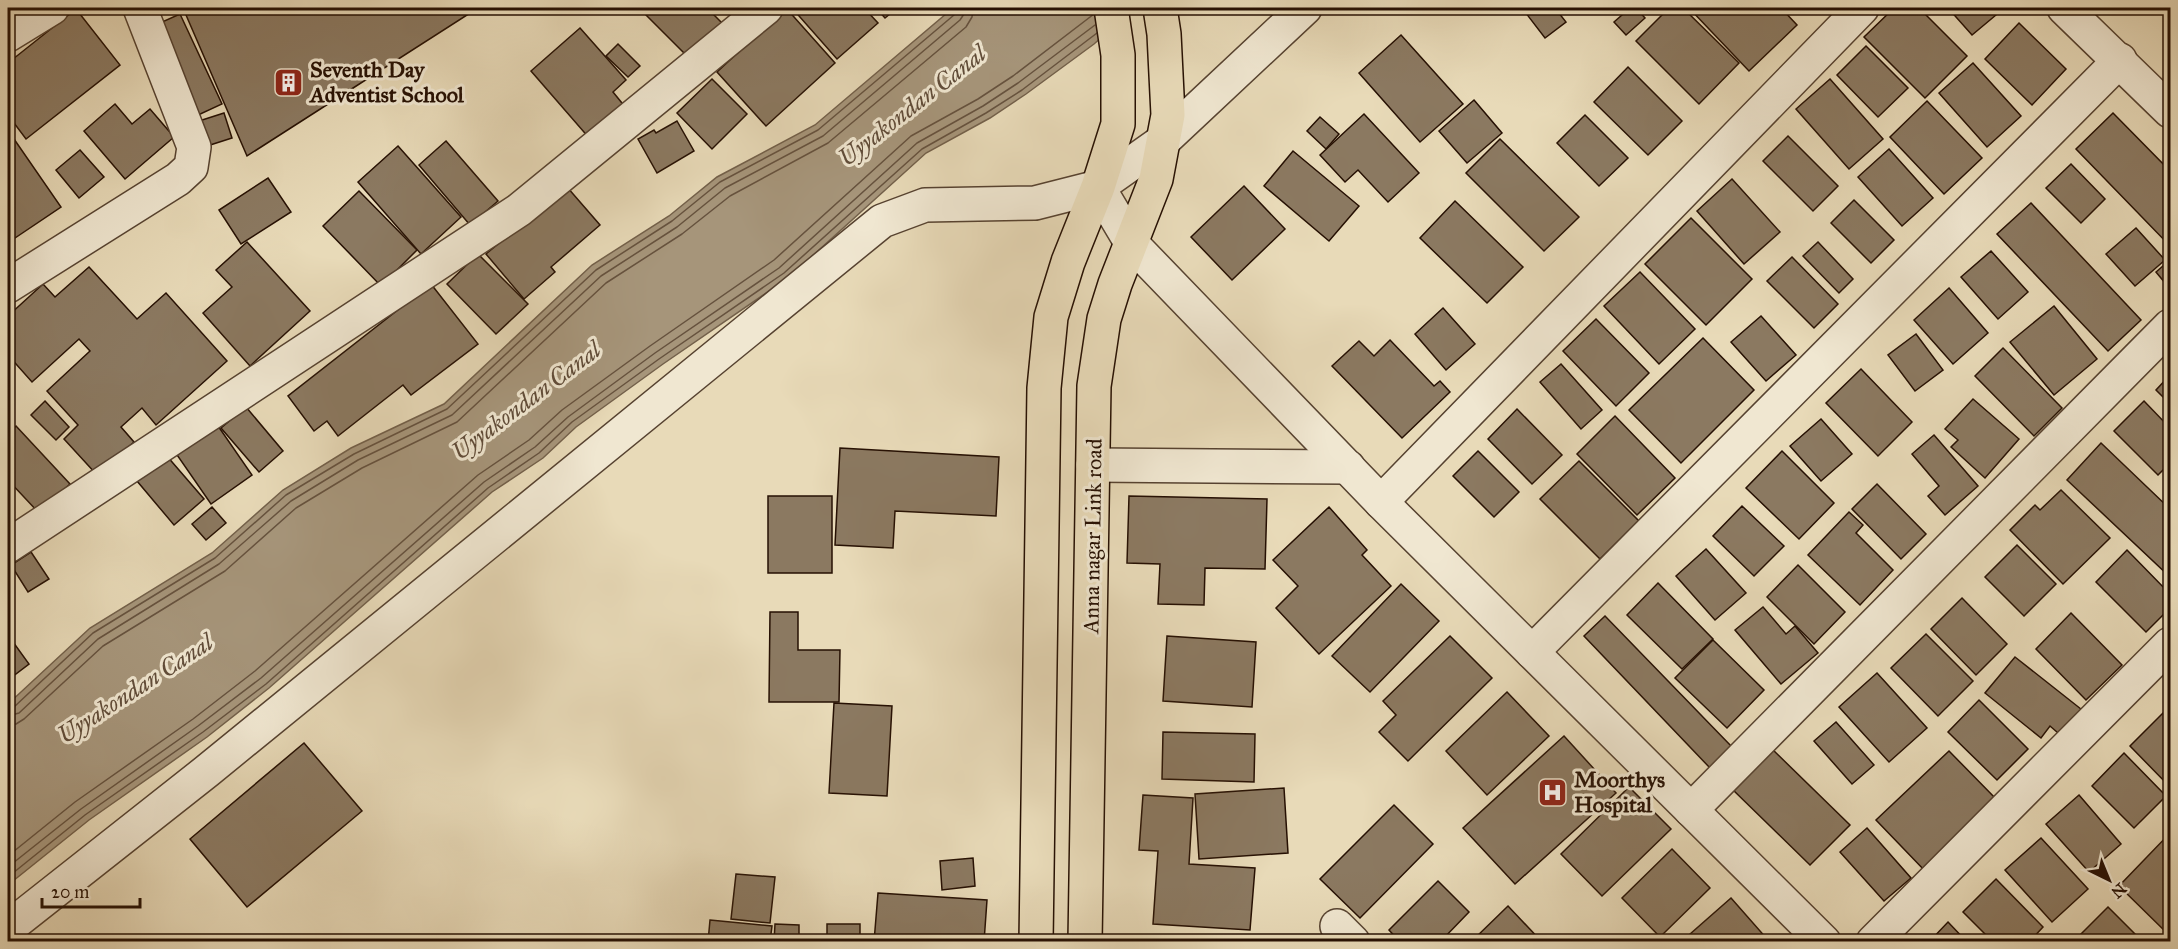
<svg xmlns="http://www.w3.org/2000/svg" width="2178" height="949" font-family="'IM FELL Great Primer',serif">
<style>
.water{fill:#a6957a;stroke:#73604a;stroke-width:1.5}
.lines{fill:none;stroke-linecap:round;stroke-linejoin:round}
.shore{stroke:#66523e;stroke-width:1.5}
.building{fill:#8b7961;stroke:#261003;stroke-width:1.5}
.minor-casing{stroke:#564230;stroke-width:36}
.major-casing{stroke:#261003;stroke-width:36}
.minor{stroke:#f0e7d1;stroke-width:33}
.major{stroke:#e8dab8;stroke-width:33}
.labels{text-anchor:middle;stroke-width:6;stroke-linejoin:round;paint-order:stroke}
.poi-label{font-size:22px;font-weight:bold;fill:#261003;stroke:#f0e7d1;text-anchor:start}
.street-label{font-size:22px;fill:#261003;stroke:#f0e7d1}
.water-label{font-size:24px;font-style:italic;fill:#604c39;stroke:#f0e7d1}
</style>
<rect width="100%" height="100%" fill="#e8dab8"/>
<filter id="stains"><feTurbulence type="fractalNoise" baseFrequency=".00333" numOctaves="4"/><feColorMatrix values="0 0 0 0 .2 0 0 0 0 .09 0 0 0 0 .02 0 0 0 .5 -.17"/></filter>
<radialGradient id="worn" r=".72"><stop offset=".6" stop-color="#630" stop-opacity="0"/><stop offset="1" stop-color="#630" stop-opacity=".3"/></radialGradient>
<path class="water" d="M953,8h182l-41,36 -68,50 -36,24 -64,35 -138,125 -125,86 -87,63 -33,31 -51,34 -223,196 -62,49 -118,83 -81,65v-181l82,-76 122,-75 71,-63 68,-42 93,-44 148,-139 77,-49 48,-39 98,-52z"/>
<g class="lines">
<g class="shore">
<path d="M8,708l6,-1 79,-74 122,-75 71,-63 68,-41 93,-45 149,-139 76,-49 48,-39 98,-52 136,-115 3,-7"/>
<path d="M8,716l11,-3 79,-74 121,-75 72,-63 67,-41 94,-45 149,-139 76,-49 48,-39 98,-52 137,-116 4,-6v-6"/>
<path d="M8,725l8,-1 8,-5 79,-73 122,-75 71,-63 66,-40 95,-46 149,-139 76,-49 48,-38 98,-53 138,-116 6,-10 1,-9"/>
<path d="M8,856l67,-54 118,-83 62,-48 223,-196 51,-35 33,-30 88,-64 124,-86 137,-124 67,-37 35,-23 81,-62"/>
<path d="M8,867l73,-58 117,-83 63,-48 223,-196 51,-35 33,-30 87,-64 124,-85 138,-125 66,-37 35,-23 77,-58"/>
<path d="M8,877l77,-62 118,-83 63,-48 222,-196 51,-35 33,-31 87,-63 125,-86 138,-124 64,-36 36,-23 75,-57"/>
</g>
</g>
<g class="building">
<path d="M8,8h13l-11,9 -2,-2z"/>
<path d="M183,8h295l-231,148z"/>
<path d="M639,8h68l19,19 -34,34z"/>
<path d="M786,8l49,55 -69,63 -49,-54z"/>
<path d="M792,8h72l14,15 -41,36z"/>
<path d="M876,8h21l-12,10z"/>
<path d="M1522,8h33l11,14 -21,16z"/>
<path d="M1630,8h6l9,10 -19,17 -12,-13z"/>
<path d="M1669,8h14l56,55 -40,41 -63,-63z"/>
<path d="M1689,8h92l16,17 -48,46z"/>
<path d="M1894,8h25l48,48 -42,42 -61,-61z"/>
<path d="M1948,8h42l6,7 -24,20z"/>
<path d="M76,9l44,56 -94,74 -18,-24v-52z"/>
<path d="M180,14l42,90 -26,12 -43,-90z"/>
<path d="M2019,23l47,46 -34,36 -47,-46z"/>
<path d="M580,28l46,52 -13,12 13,16 -36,31 -59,-68z"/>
<path d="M1401,35l62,69 -43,38 -61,-69z"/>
<path d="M618,44l22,22 -12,11 -22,-21z"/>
<path d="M1866,46l42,42 -30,29 -41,-42z"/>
<path d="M1973,63l48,53 -34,31 -48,-54z"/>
<path d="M1628,67l54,54 -34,34 -54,-53z"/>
<path d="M712,79l35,35 -35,35 -35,-36z"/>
<path d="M1830,79l53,60 -34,30 -53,-60z"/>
<path d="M1474,100l28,33 -35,30 -28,-32z"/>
<path d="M1927,101l55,57 -38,36 -54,-57z"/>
<path d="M115,104l17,20 18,-15 24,28 -49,42 -41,-48z"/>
<path d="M224,113l8,25 -25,8 -8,-25z"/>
<path d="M2113,113l56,57 -3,2 4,5v69l-94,-97z"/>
<path d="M1364,114l55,59 -31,29 -30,-32 -13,12 -25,-27z"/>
<path d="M1585,115l43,43 -29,28 -42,-43z"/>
<path d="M1320,117l19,17 -13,15 -19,-18z"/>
<path d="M677,121l17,30 -37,22 -19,-34 16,-9 2,3z"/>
<path d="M1788,136l50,50 -25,25 -50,-50z"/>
<path d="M14,139l47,68 -49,33 -4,-7v-89z"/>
<path d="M1500,139l79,78 -35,34 -78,-78z"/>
<path d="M446,141l52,60 -28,24 -51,-60z"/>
<path d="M398,146l63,71 -40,37 -63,-72z"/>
<path d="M1889,149l44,49 -31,28 -44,-49z"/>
<path d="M80,150l24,27 -25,21 -23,-28z"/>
<path d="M1293,151l66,55 -30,35 -65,-55z"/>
<path d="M2071,164l34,35 -24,24 -35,-35z"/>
<path d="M268,178l23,34 -50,32 -22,-34z"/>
<path d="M1732,179l48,53 -36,32 -47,-53z"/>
<path d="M1244,186l41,43 -53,51 -41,-43z"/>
<path d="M567,187l33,38 -49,42 4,5 -31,27 -38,-45z"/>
<path d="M359,191l58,59 -36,36 -58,-60z"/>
<path d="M1854,200l40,40 -23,23 -40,-40z"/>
<path d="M1455,201l68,66 -36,36 -67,-65z"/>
<path d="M2031,203l110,117 -33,31 -111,-117z"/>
<path d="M1691,218l61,61 -46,46 -61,-61z"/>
<path d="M2136,228l29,32 -30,26 -29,-32z"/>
<path d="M247,242l63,69 -60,55 -47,-53 29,-26 -16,-17z"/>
<path d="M1818,242l35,37 -14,14 -36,-37z"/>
<path d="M1991,251l37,41 -30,27 -37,-42z"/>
<path d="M478,254l50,50 -32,30 -49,-50z"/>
<path d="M1792,257l46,47 -24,24 -47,-47z"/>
<path d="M2170,260v29l-14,-17z"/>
<path d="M89,267l48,52 29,-26 61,68 -71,64 -14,-17 -21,19 13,15 -37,33 -33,-36 14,-14 -31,-34 43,-40 -11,-12 -47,43 -24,-27v-39l35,-32 12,13z"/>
<path d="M1640,272l55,57 -36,35 -55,-58z"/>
<path d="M431,284l47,60 -67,51 -8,-10 -65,51 -11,-15 -13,10 -26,-35z"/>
<path d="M1949,288l39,45 -35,31 -39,-44z"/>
<path d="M2054,306l43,53 -43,36 -44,-53z"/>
<path d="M1443,308l32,36 -29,26 -31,-36z"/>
<path d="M1761,316l35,39 -30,26 -35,-39z"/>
<path d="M1596,319l53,54 -33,33 -53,-55z"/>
<path d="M1916,334l27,36 -28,21 -27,-36z"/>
<path d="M1703,338l51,52 -73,73 -52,-53z"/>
<path d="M1390,340l44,46 6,-5 10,11 -48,46 -70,-72 27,-25 15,15z"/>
<path d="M2003,348l59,60 -28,28 -59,-60z"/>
<path d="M1561,364l41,46 -21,19 -41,-47z"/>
<path d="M1861,369l51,53 -34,34 -52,-53z"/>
<path d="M2170,375v29l-14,-14z"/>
<path d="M1973,399l46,40 -34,39 -34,-31 7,-7 -13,-11z"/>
<path d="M45,401l24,26 -13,13 -25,-25z"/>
<path d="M2144,401l26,27v35l-12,12 -44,-44z"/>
<path d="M246,407l37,44 -24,21 -38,-44z"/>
<path d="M1517,409l45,46 -30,29 -44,-45z"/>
<path d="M1615,416l60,62 -38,37 -60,-61z"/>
<path d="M1821,419l31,35 -31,27 -31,-35z"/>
<path d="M216,423l36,52 -41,29 -36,-52z"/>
<path d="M16,426l54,58 -31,29 -31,-33v-46z"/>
<path d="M1934,435l44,51 -33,29 -17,-19 11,-10 -27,-32z"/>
<path d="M2101,443l69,66v68l-103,-97z"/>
<path d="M840,448l159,9 -3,59 -101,-5 -2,37 -58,-3z"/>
<path d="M1478,451l41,41 -25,25 -41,-41z"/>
<path d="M1782,451l52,52 -35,36 -53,-51z"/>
<path d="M166,455l38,44 -30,26 -37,-44z"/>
<path d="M1579,461l60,60 -39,38 -60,-60z"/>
<path d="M1877,484l49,50 -25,25 -49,-50z"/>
<path d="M2061,490l49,48 -47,46 -53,-54 25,-25 5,5z"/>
<rect x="768" y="496" width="64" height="77"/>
<path d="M1129,496l138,3 -2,70 -60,-1 -1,37 -46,-1 2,-40 -33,-1z"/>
<path d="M1742,506l42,40 -30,30 -41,-40z"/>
<path d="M212,507l14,16 -20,17 -14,-16z"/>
<path d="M1329,507l38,43 -5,5 29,31 -72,68 -43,-46 22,-22 -25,-26z"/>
<path d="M1849,512l14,13 -7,8 37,37 -33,35 -52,-50z"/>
<path d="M2017,545l39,39 -32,32 -39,-39z"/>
<path d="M1706,549l40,44 -31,27 -39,-44z"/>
<path d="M2127,550l43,44v14l-24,24 -50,-50z"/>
<path d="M31,552l18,27 -21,13 -17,-27z"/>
<path d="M1798,565l47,47 -31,32 -47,-47z"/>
<path d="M1658,583l55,56 -31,30 -55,-54z"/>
<path d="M1401,584l38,37 -69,71 -38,-36z"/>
<path d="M1962,598l45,46 -31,31 -45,-46z"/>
<path d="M1763,607l23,27 9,-8 23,27 -37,31 -46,-54z"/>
<path d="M770,612h28v38h42l-1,52h-70z"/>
<path d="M2071,613l51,52 -36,35 -50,-51z"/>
<path d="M1605,616l127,131 -22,21 -126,-132z"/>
<path d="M1926,634l47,47 -35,35 -47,-48z"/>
<path d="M8,635l21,29 -21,16z"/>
<path d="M1167,636l89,6 -4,65 -89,-6z"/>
<path d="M1450,636l42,42 -84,83 -29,-29 17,-17 -13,-14z"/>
<path d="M1713,640l51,50 -37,38 -52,-50z"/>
<path d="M2015,657l71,56 -21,26 -15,-13 -9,12 -56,-45z"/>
<path d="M1877,673l50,55 -38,34 -50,-55z"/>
<path d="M1507,692l42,44 -62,59 -41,-44z"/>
<path d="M1979,700l49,49 -31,31 -49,-48z"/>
<path d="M834,703l58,3 -5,90 -58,-3z"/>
<path d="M2164,712l6,6 -1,68 -39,-40z"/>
<path d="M1836,722l38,43 -22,19 -38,-43z"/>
<path d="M1163,732l92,2 -1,48 -92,-3z"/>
<path d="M1564,736l52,57 -101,91 -52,-56z"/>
<path d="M304,743l58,68 -115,96 -57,-68z"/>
<path d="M1770,747l80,78 -40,40 -80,-78z"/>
<path d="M1949,751l49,50 -72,71 -50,-52z"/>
<path d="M2124,753l42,43 -32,32 -42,-42z"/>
<path d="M1629,787l42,42 -69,67 -41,-42z"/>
<path d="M1284,788l4,65 -89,6 -4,-65z"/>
<path d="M1143,795l50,3 -4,66 66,4 -5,62 -97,-6 5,-73 -19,-1z"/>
<path d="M2079,795l42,49 -32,28 -43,-48z"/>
<path d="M1394,805l39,39 -73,74 -40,-39z"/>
<path d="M1867,828l44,50 -27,23 -44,-49z"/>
<path d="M2170,833v103l-51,-50z"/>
<path d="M2041,838l47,51 -36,33 -47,-52z"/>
<path d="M1672,849l38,39 -50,49 -38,-39z"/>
<path d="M973,858l2,28 -33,4 -2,-29z"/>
<path d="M736,874l39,3 -5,46 -39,-4z"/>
<path d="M1996,879l47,48 -14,15h-36l-30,-30z"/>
<path d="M1438,881l31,31 -29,30h-40l-11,-12z"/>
<path d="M878,893l109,7 -3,42h-110z"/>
<path d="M1731,898l37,42 -3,2h-84z"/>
<path d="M1508,906l34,36h-71z"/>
<path d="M2108,907l35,35 -69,-1z"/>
<path d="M710,920l62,6 -2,16h-62z"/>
<path d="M1948,922l19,20h-38z"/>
<path d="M775,924l24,1v17h-25z"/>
<rect x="827" y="924" width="33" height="18"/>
</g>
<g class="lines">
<defs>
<g id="minor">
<path d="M2064,8l106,103"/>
<path d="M8,35l44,-27"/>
<path d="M1098,187l34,57 249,258 443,440"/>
<path d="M8,286l170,-107 13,-12 3,-20 -54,-139"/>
<path d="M1093,465l255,2"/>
<path d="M1381,502l481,-494"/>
<path d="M8,546l511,-336 247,-202"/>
<path d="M1532,652l588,-592"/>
<path d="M1691,810l479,-484"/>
<path d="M1337,926l16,16"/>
<path d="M8,928l199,-157 675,-550 43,-16 110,-2 63,-16 65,-46 142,-133"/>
<path d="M1873,942l297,-298"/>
</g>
<g id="major">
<path d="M1036,942l8,-554 7,-71 17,-55 30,-75 20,-63v-69l-7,-47"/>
<path d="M1085,942l9,-556 10,-67 11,-35 41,-105 12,-64 -4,-81 -4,-26"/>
</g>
</defs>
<use href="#minor" class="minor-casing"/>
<use href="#major" class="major-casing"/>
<use href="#minor" class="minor"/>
<use href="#major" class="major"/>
</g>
<defs>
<symbol id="building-square" viewBox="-11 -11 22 22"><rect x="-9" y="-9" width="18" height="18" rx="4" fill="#8f2418" stroke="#f0e7d1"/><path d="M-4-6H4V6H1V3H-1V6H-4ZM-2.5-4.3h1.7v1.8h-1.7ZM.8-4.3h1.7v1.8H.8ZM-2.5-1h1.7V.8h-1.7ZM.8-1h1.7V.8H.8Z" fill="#fff"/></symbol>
<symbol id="hospital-square" viewBox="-11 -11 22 22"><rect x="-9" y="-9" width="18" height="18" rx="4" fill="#8f2418" stroke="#f0e7d1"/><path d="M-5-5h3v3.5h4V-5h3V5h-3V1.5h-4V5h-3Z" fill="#fff"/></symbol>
</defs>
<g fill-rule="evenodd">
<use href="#building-square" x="272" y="66" width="33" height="33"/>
<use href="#hospital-square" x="1536" y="776" width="33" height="33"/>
</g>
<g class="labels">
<g class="poi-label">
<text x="310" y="77">Seventh Day<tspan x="310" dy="25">Adventist School</tspan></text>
<text x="1574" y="787">Moorthys<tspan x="1574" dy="25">Hospital</tspan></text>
</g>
<g class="street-label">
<text transform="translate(1092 536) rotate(-89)" y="8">Anna nagar Link road</text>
</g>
<g class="water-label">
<text transform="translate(912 106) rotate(-38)" y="8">Uyyakondan Canal</text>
<text transform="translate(526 401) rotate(-37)" y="8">Uyyakondan Canal</text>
<text transform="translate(135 689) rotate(-33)" y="8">Uyyakondan Canal</text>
</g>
</g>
<rect width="2178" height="949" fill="none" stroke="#e8dab8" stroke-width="30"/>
<rect x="9" y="9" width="2160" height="931" fill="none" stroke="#261003" stroke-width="3"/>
<rect x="15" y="15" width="2148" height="919" fill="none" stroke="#261003" stroke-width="1.5"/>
<g transform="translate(2109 880) rotate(137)" stroke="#f0e7d1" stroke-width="4.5" paint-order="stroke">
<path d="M0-4.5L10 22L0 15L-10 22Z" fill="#261003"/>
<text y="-9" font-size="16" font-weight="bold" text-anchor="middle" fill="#261003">N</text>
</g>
<path d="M42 898v9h98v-9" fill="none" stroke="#261003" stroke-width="3"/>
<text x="51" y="898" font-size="18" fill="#261003" stroke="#f0e7d1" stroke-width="4.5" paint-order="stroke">20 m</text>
<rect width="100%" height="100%" filter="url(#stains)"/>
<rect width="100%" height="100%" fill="url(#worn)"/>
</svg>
